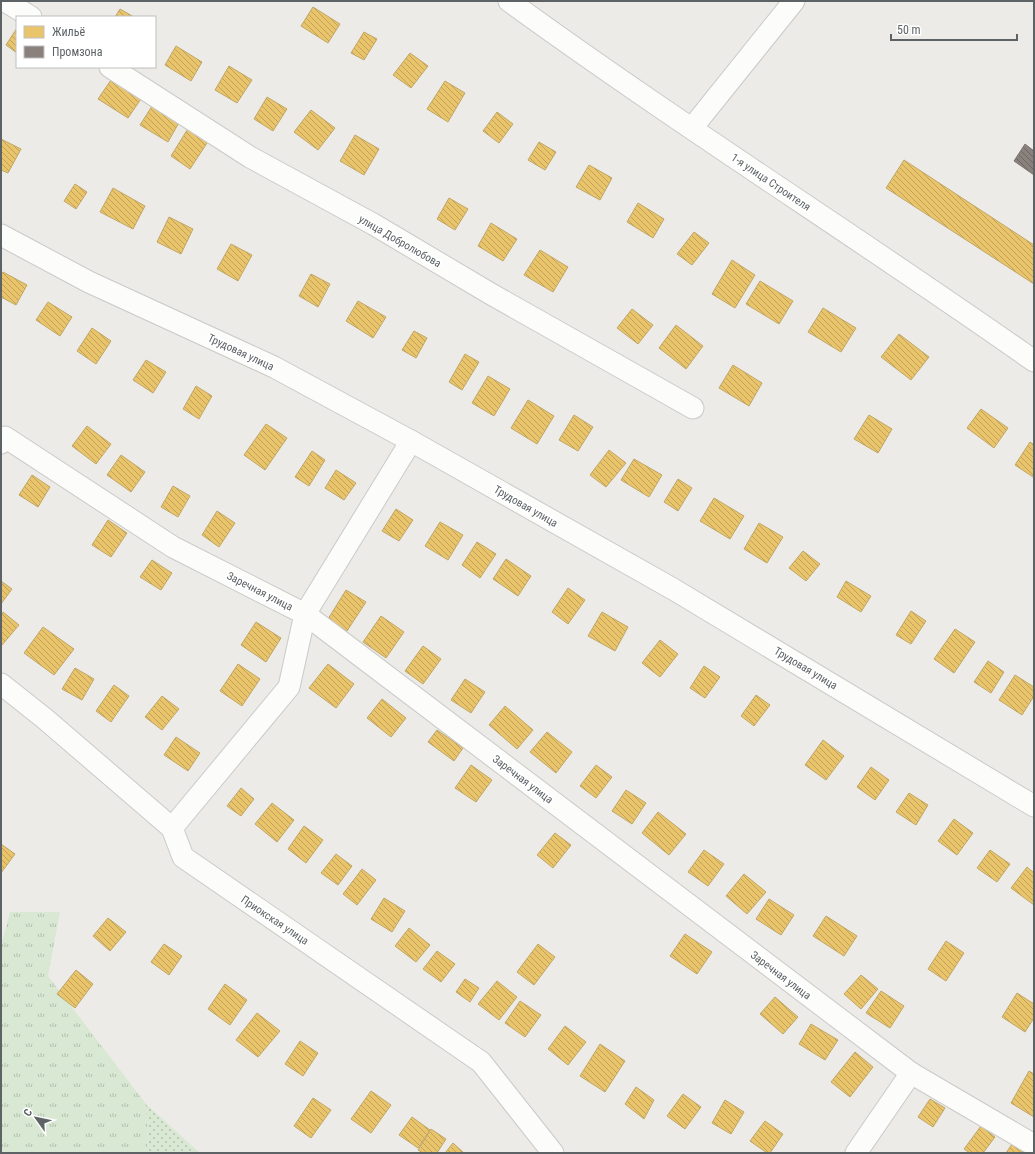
<svg xmlns="http://www.w3.org/2000/svg" width="1035" height="1154" font-family="'Roboto Condensed',sans-serif">
<style>
.grass{fill:url(#grass-tufts)}
.garden{fill:url(#garden-dots)}
.homes{fill:url(#homes-back-hatch);stroke:#bfa768}
.industry{fill:url(#industry-back-hatch);stroke:#7c7875}
.lines{fill:none;stroke-linecap:round;stroke-linejoin:round}
.minor-casing{stroke:#c9cac9;stroke-width:23}
.minor{stroke:#fcfcfb;stroke-width:21}
.labels{text-anchor:middle;stroke-width:4;stroke-linejoin:round;paint-order:stroke}
.street-label{font-size:11px;fill:#5d6265;stroke:#fff}
</style>
<defs>
<pattern id="grass-tufts" width="24" height="20" patternUnits="userSpaceOnUse"><rect width="24" height="20" fill="#d8e8d3"/><path d="M3 7l-1-3M5 7V3M7 7l1-3M15 17l-1-3M17 17v-4M19 17l1-3" fill="none" stroke="#b2bfaf"/></pattern>
<pattern id="garden-dots" width="8" height="8" patternUnits="userSpaceOnUse"><rect width="8" height="8" fill="#d8e8d3"/><path d="M2 2h.1M6 6h.1" fill="none" stroke="#b2bfaf" stroke-width="1.8" stroke-linecap="round"/></pattern>
<pattern id="homes-back-hatch" width="6" height="6" patternUnits="userSpaceOnUse"><rect width="6" height="6" fill="#e9c46a"/><path d="M-1 5l2 2M0 0l6 6M5-1l2 2" fill="none" stroke="#c0a35b"/></pattern>
<pattern id="industry-back-hatch" width="6" height="6" patternUnits="userSpaceOnUse"><rect width="6" height="6" fill="#8a817c"/><path d="M-1 5l2 2M0 0l6 6M5-1l2 2" fill="none" stroke="#6e6864"/></pattern>
</defs>
<rect width="100%" height="100%" fill="#edebe7"/>
<path class="grass" d="M10,912h50l-12,64 98,128 2,39 -5,10h-139l-3,-2v-205z"/>
<path class="garden" d="M146,1104l54,49h-57l5,-10z"/>
<g class="homes">
<path d="M313,7l27,17 -12,19 -27,-17z"/>
<path d="M120,9l14,8h-19z"/>
<path d="M17,28v25l-11,-8z"/>
<path d="M364,32l13,7 -13,21 -13,-7z"/>
<path d="M176,46l26,16 -11,19 -26,-16z"/>
<path d="M410,53l18,13 -17,22 -18,-13z"/>
<path d="M229,66l23,14 -15,23 -22,-13z"/>
<path d="M113,77l30,19 -15,22 -30,-19z"/>
<path d="M445,81l20,12 -17,29 -21,-13z"/>
<path d="M267,97l20,12 -14,22 -19,-12z"/>
<path d="M154,103l27,16 -13,23 -28,-17z"/>
<path d="M311,110l24,18 -17,22 -24,-18z"/>
<path d="M497,112l16,12 -14,19 -16,-12z"/>
<path d="M189,127l20,13 -19,29 -19,-13z"/>
<path d="M355,135l24,14 -15,26 -24,-14z"/>
<path d="M1,139l20,10 -13,24 -7,-3z"/>
<path d="M539,142l17,10 -11,18 -17,-10z"/>
<path d="M904,160l130,85v39l-148,-96z"/>
<path d="M589,165l23,13 -12,22 -24,-13z"/>
<path d="M75,184l12,8 -11,17 -12,-8z"/>
<path d="M113,188l32,18 -12,23 -33,-17z"/>
<path d="M449,198l19,11 -13,21 -18,-11z"/>
<path d="M638,203l26,16 -11,19 -26,-16z"/>
<path d="M169,217l24,12 -12,25 -24,-12z"/>
<path d="M491,223l26,16 -14,22 -25,-15z"/>
<path d="M694,232l15,11 -17,22 -15,-11z"/>
<path d="M231,244l21,11 -14,26 -21,-12z"/>
<path d="M540,250l28,17 -15,25 -29,-17z"/>
<path d="M732,260l23,15 -20,33 -23,-14z"/>
<path d="M3,272l24,13 -11,20 -15,-8v-22z"/>
<path d="M311,274l19,10 -12,23 -19,-11z"/>
<path d="M760,281l33,20 -14,23 -33,-20z"/>
<path d="M358,301l28,16 -13,21 -27,-17z"/>
<path d="M48,302l24,15 -12,19 -24,-16z"/>
<path d="M823,308l33,20 -15,24 -33,-20z"/>
<path d="M632,309l21,16 -15,19 -21,-16z"/>
<path d="M676,325l27,21 -17,23 -27,-21z"/>
<path d="M92,328l19,13 -15,23 -19,-13z"/>
<path d="M414,331l13,7 -11,20 -14,-8z"/>
<path d="M899,334l30,23 -18,23 -30,-23z"/>
<path d="M465,354l14,8 -17,28 -13,-8z"/>
<path d="M146,360l20,12 -13,21 -20,-13z"/>
<path d="M733,365l29,18 -13,23 -30,-18z"/>
<path d="M488,376l22,13 -16,27 -22,-13z"/>
<path d="M196,386l16,10 -13,23 -16,-10z"/>
<path d="M528,400l26,16 -17,28 -26,-16z"/>
<path d="M981,409l27,19 -14,20 -27,-20z"/>
<path d="M574,415l19,12 -15,24 -19,-11z"/>
<path d="M869,415l23,14 -14,24 -24,-14z"/>
<path d="M266,424l21,14 -22,32 -21,-15z"/>
<path d="M87,426l24,18 -15,20 -24,-18z"/>
<path d="M1030,442l4,3v30l-1,2 -18,-12z"/>
<path d="M609,450l17,13 -20,24 -16,-12z"/>
<path d="M312,451l13,9 -16,26 -14,-9z"/>
<path d="M121,455l24,17 -14,20 -24,-17z"/>
<path d="M634,459l28,16 -13,22 -28,-17z"/>
<path d="M336,470l20,13 -12,17 -19,-12z"/>
<path d="M32,475l18,12 -12,20 -19,-12z"/>
<path d="M678,479l14,9 -14,23 -14,-9z"/>
<path d="M173,486l17,10 -12,21 -17,-10z"/>
<path d="M714,498l30,18 -14,23 -30,-18z"/>
<path d="M396,509l17,11 -14,21 -17,-10z"/>
<path d="M217,511l18,12 -16,24 -17,-12z"/>
<path d="M108,520l19,13 -16,24 -19,-12z"/>
<path d="M440,522l23,13 -15,25 -23,-14z"/>
<path d="M759,523l24,14 -16,26 -23,-14z"/>
<path d="M477,542l19,12 -16,24 -18,-13z"/>
<path d="M803,551l17,13 -14,17 -17,-13z"/>
<path d="M506,559l25,17 -13,20 -25,-17z"/>
<path d="M152,560l20,13 -11,17 -21,-13z"/>
<path d="M1,581l11,8 -11,15z"/>
<path d="M846,581l25,15 -10,16 -24,-15z"/>
<path d="M568,588l17,12 -17,24 -16,-12z"/>
<path d="M346,590l20,12 -19,29 -19,-12z"/>
<path d="M911,611l15,10 -15,23 -15,-9z"/>
<path d="M3,612l16,13 -17,20 -1,-1v-29z"/>
<path d="M602,612l26,15 -13,24 -27,-15z"/>
<path d="M381,616l23,16 -18,26 -23,-16z"/>
<path d="M256,622l25,16 -15,24 -25,-17z"/>
<path d="M43,627l31,22 -20,26 -30,-22z"/>
<path d="M955,629l20,13 -21,31 -20,-14z"/>
<path d="M660,640l18,14 -18,23 -18,-14z"/>
<path d="M423,646l18,13 -18,25 -18,-13z"/>
<path d="M988,661l16,11 -13,21 -17,-11z"/>
<path d="M238,664l22,15 -18,27 -22,-15z"/>
<path d="M328,664l26,20 -18,24 -27,-20z"/>
<path d="M704,666l16,11 -15,21 -15,-10z"/>
<path d="M75,668l19,11 -12,21 -20,-11z"/>
<path d="M1015,675l19,12v9l-12,19 -23,-15z"/>
<path d="M465,679l20,13 -14,21 -20,-13z"/>
<path d="M114,685l15,11 -18,26 -15,-11z"/>
<path d="M756,695l14,10 -16,21 -13,-10z"/>
<path d="M162,696l17,13 -17,21 -17,-13z"/>
<path d="M382,699l24,19 -15,19 -24,-19z"/>
<path d="M505,706l28,24 -16,19 -28,-24z"/>
<path d="M437,730l26,18 -9,13 -26,-19z"/>
<path d="M547,732l25,20 -16,21 -26,-21z"/>
<path d="M176,737l24,16 -12,18 -24,-16z"/>
<path d="M823,740l21,16 -18,24 -21,-15z"/>
<path d="M471,765l21,15 -16,22 -21,-14z"/>
<path d="M596,765l16,12 -16,21 -16,-12z"/>
<path d="M871,767l18,13 -14,20 -18,-13z"/>
<path d="M241,788l13,11 -13,17 -14,-10z"/>
<path d="M626,790l20,13 -14,21 -20,-13z"/>
<path d="M909,793l19,12 -12,20 -20,-13z"/>
<path d="M272,803l22,17 -17,22 -22,-18z"/>
<path d="M658,812l28,22 -17,21 -27,-22z"/>
<path d="M954,819l19,14 -16,22 -19,-14z"/>
<path d="M304,826l19,14 -17,23 -18,-14z"/>
<path d="M555,833l16,12 -18,23 -16,-13z"/>
<path d="M1,844l14,10 -14,19z"/>
<path d="M704,850l20,14 -16,22 -20,-14z"/>
<path d="M990,850l20,14 -13,18 -20,-14z"/>
<path d="M336,854l16,12 -14,19 -17,-12z"/>
<path d="M1027,867l7,6v32l-23,-17z"/>
<path d="M362,869l14,11 -19,25 -14,-11z"/>
<path d="M744,874l22,18 -19,22 -21,-18z"/>
<path d="M384,898l21,13 -13,21 -21,-13z"/>
<path d="M769,899l25,16 -13,20 -25,-16z"/>
<path d="M826,916l31,20 -13,20 -31,-20z"/>
<path d="M108,918l18,14 -16,19 -17,-15z"/>
<path d="M409,928l21,17 -14,17 -21,-16z"/>
<path d="M685,934l27,18 -15,22 -27,-18z"/>
<path d="M946,941l18,12 -18,28 -18,-12z"/>
<path d="M164,944l18,12 -13,19 -18,-13z"/>
<path d="M538,944l17,13 -21,28 -17,-13z"/>
<path d="M437,951l18,13 -14,18 -18,-13z"/>
<path d="M76,970l17,14 -18,24 -18,-14z"/>
<path d="M861,975l17,14 -17,20 -17,-15z"/>
<path d="M465,979l14,9 -9,14 -14,-10z"/>
<path d="M497,981l20,16 -18,23 -21,-16z"/>
<path d="M225,984l22,16 -17,25 -22,-16z"/>
<path d="M881,991l23,15 -14,22 -24,-15z"/>
<path d="M1017,993l17,11v14l-9,14 -23,-15z"/>
<path d="M775,997l23,20 -15,17 -23,-20z"/>
<path d="M520,1001l21,14 -16,22 -20,-14z"/>
<path d="M257,1013l23,18 -22,26 -22,-17z"/>
<path d="M811,1024l27,16 -13,20 -26,-16z"/>
<path d="M565,1026l21,16 -18,23 -20,-16z"/>
<path d="M300,1041l18,12 -15,23 -18,-12z"/>
<path d="M600,1044l25,17 -20,31 -25,-16z"/>
<path d="M855,1052l18,15 -23,30 -19,-15z"/>
<path d="M1029,1071l5,3v43l-23,-14z"/>
<path d="M636,1087l18,13 -10,19 -19,-15z"/>
<path d="M371,1091l20,14 -20,28 -20,-14z"/>
<path d="M683,1094l18,13 -16,22 -18,-13z"/>
<path d="M313,1098l18,12 -20,28 -17,-12z"/>
<path d="M930,1099l15,9 -12,19 -15,-10z"/>
<path d="M725,1100l19,12 -13,22 -19,-11z"/>
<path d="M412,1117l18,13 -12,18 -19,-13z"/>
<path d="M765,1121l18,13 -13,19h-3l-17,-12z"/>
<path d="M981,1126l14,11 -12,16h-13l-6,-4z"/>
<path d="M431,1129l15,10 -9,14h-14l-5,-3z"/>
<path d="M453,1143l11,10h-19z"/>
<path d="M1012,1144l13,9h-19z"/>
</g>
<path class="industry" d="M1025,144l9,7v24l-20,-14z"/>
<g class="lines">
<defs>
<g id="minor">
<path d="M5,1l26,16"/>
<path d="M509,1c172,125 352,238 525,360"/>
<path d="M110,67l140,90 123,67 118,70 202,114"/>
<path d="M692,128l102,-127"/>
<path d="M1,235l88,47 185,85 137,74 262,148 361,217"/>
<path d="M1,443l4,-6 168,110 132,67 606,459 123,72"/>
<path d="M1,684l43,34 128,110 11,29 298,205 72,91"/>
<path d="M172,828l117,-141 16,-73 106,-173"/>
<path d="M856,1153l55,-80"/>
</g>
</defs>
<use href="#minor" class="minor-casing"/>
<use href="#minor" class="minor"/>
</g>
<g class="labels">
<g class="street-label">
<text transform="translate(771 182) rotate(34)" y="4">1-я улица Строителя</text>
<text transform="translate(400 241) rotate(30)" y="4">улица Добролюбова</text>
<text transform="translate(241 352) rotate(25)" y="4">Трудовая улица</text>
<text transform="translate(526 506) rotate(30)" y="4">Трудовая улица</text>
<text transform="translate(260 591) rotate(27)" y="4">Заречная улица</text>
<text transform="translate(806 668) rotate(31)" y="4">Трудовая улица</text>
<text transform="translate(523 779) rotate(37)" y="4">Заречная улица</text>
<text transform="translate(275 920) rotate(34)" y="4">Приокская улица</text>
<text transform="translate(781 975) rotate(37)" y="4">Заречная улица</text>
</g>
</g>
<rect width="1035" height="1154" fill="none" stroke="#5d6265" stroke-width="4"/>
<rect x="16" y="16" width="140" height="52" fill="#ffffff" stroke="#bec0c1"/>
<rect x="24" y="26" width="20" height="12" fill="#e9c46a" stroke="#bec0c1"/>
<text x="52" y="36" font-size="12" fill="#5d6265">Жильё</text>
<rect x="24" y="46" width="20" height="12" fill="#8a817c" stroke="#bec0c1"/>
<text x="52" y="56" font-size="12" fill="#5d6265">Промзона</text>
<g transform="translate(36 1118) rotate(303)" stroke="#ffffff" stroke-width="3" paint-order="stroke">
<path d="M0-3L7 15L0 10L-7 15Z" fill="#5d6265"/>
<text y="-6" font-size="11" font-weight="bold" text-anchor="middle" fill="#5d6265">С</text>
</g>
<path d="M891 34v6h126v-6" fill="none" stroke="#5d6265" stroke-width="2"/>
<text x="897" y="34" font-size="12" fill="#5d6265" stroke="#ffffff" stroke-width="3" paint-order="stroke">50 m</text>
</svg>
